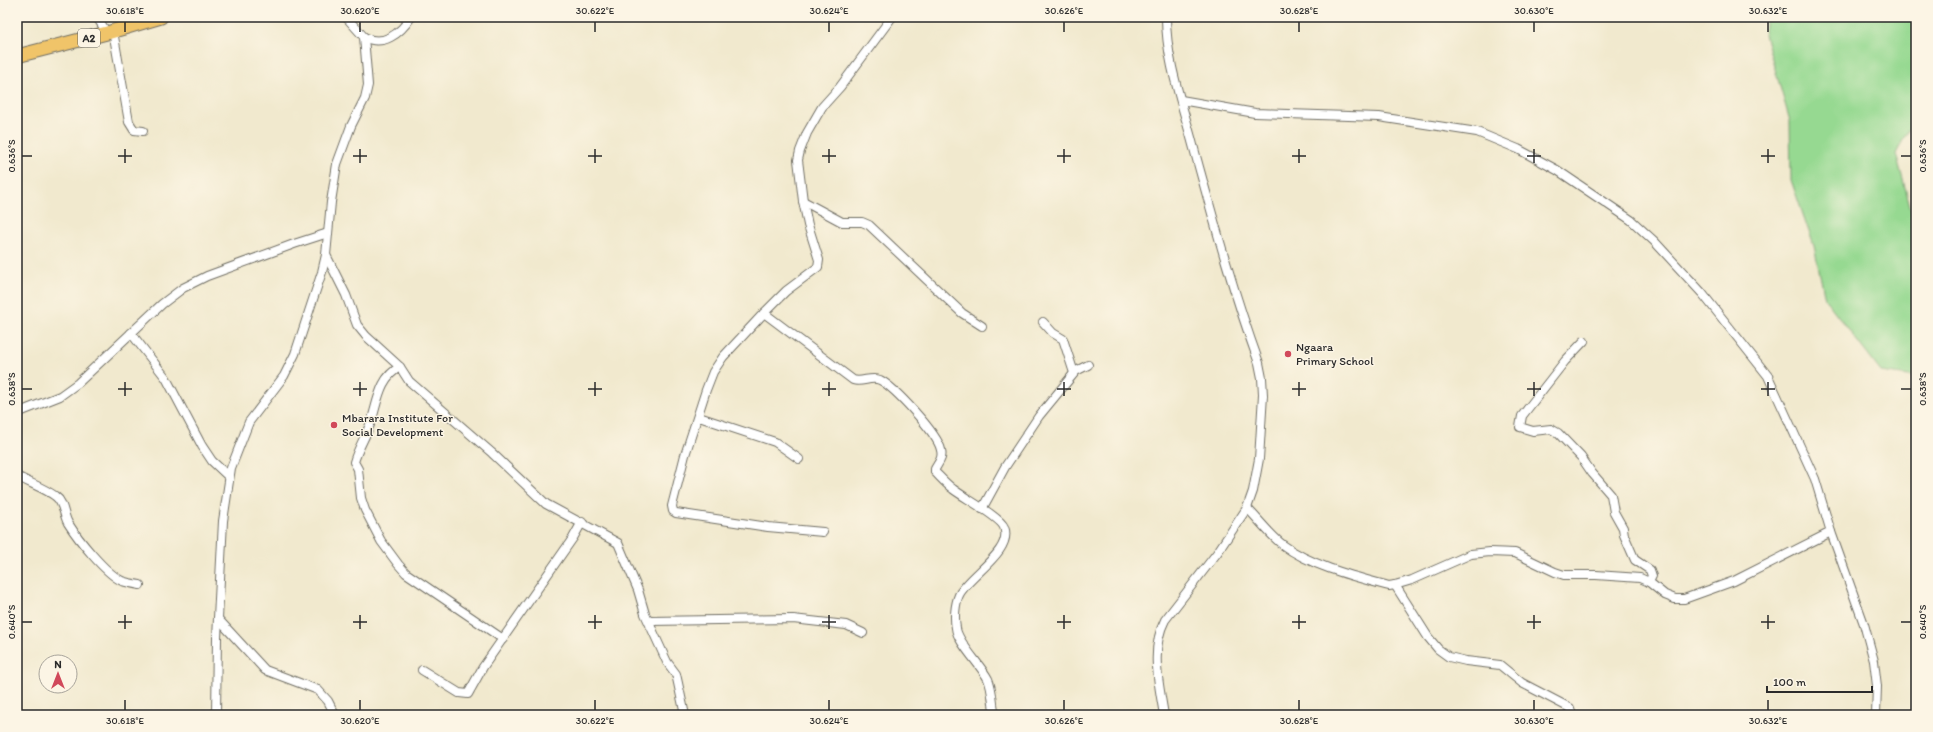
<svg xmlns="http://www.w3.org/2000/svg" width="1933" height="732" font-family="Itim,sans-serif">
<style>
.green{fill:#96d991;stroke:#60825e}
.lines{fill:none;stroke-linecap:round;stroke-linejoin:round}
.minor-casing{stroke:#706e64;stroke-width:10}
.primary-casing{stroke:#706e64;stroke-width:15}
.minor{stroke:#fff;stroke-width:8}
.primary{stroke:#f0c469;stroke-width:13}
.ticks{fill:none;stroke:#2b2b2b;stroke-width:1.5}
.poi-dot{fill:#d1495b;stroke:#fcf5e5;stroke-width:1.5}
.labels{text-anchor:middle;stroke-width:3;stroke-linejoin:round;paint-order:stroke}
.shield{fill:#fcf5e5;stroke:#6a6863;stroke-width:1}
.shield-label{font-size:11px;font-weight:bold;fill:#2b2b2b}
.poi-label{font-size:12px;fill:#2b2b2b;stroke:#fcf5e5;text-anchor:start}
.neatline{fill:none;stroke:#2b2b2b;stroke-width:1.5}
.ticks-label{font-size:10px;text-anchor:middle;fill:#2b2b2b}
</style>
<rect width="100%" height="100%" fill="#fcf5e5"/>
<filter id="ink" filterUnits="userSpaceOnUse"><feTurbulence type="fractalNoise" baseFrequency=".025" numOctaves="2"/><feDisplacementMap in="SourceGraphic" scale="8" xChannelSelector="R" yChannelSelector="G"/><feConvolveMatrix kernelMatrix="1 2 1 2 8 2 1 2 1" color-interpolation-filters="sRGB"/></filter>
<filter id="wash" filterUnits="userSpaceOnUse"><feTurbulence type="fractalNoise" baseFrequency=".012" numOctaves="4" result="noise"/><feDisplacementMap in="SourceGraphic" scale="16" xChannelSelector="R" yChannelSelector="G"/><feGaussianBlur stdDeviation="0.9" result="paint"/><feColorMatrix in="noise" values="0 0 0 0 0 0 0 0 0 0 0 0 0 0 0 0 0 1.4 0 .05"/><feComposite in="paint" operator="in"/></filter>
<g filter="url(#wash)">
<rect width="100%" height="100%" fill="#f1e9ce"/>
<path class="green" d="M1766,17h150v97l-20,40 20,74v149l-35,-5 -56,-73 -11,-53 -23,-66 -1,-59 -26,-90z"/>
</g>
<g filter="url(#ink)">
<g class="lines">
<defs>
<g id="minor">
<path d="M97,17l10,16"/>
<path d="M113,31l16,91 5,8 9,1"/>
<path d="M364,37c19,10 36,-3 47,-20"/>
<path d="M1181,100l74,13 124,4 98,15 41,17 39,21 74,50 23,21 48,52 66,83 47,103 16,53 33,92 10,37 3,25 -1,29"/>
<path d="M803,201l39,21h20l7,3 93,88 20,13"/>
<path d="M326,255l20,40 11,30 9,11 34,31 9,14 83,72 54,51 72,39 20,47 7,24 22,48 9,12 9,41"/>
<path d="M764,313l89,67c9,3 18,-4 27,0 14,7 58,54 61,70 2,8 -2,12 -6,19v3c6,6 11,12 18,17 10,8 47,28 51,38 10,24 -36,49 -45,68 -4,9 -5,23 -3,33 1,14 25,37 32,51 5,11 4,25 7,36"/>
<path d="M1043,322l10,11 10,6 11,34"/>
<path d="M131,333l35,45 36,68 10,15 17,16"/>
<path d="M1584,341l-19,20 -43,55 -2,11 13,4 18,-2 7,4 23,24 11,16 19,22 3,17 9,16 1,7 11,25 15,10 2,6 -3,6"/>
<path d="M400,367c-21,11 -22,35 -29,55 -5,14 -13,26 -17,40l4,7 3,29 4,12 16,31 17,23 8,9 97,66"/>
<path d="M17,413l43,-17 18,-13 84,-79 21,-16 24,-12 87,-32 34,-11"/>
<path d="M699,415l3,3 73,24 24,17"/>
<path d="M17,476c12,7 27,12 38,20 9,6 8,18 13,27 10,16 37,50 54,58 6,2 12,3 18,4"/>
<path d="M1247,508c12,12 23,27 36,37 28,21 73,32 106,41l6,-1 17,-5 59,-26 19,-2 25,1 40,19 9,3h32l44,3 9,4 16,13 10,4h9l50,-18 97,-49"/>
<path d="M982,509l23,-42 34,-51 37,-45 12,-6"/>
<path d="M823,532l-55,-5 -92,-14 -3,-2 -1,-5 13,-51 21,-65 7,-18 10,-15 41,-44 22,-22 32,-24 1,-7 -11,-35 -5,-24 -5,-41 2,-9 7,-18 15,-26 18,-20 52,-70"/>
<path d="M1395,585l33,52 10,12 11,8 17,4 34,4 22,18 48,25 2,7"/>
<path d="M218,619l47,51 53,20 10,11 7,14"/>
<path d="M649,621l144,-2 53,6 17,8"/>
<path d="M422,670l37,23 9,1 15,-27 90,-129 9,-16"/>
<path d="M216,715l1,-77 6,-117 8,-53 18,-46 35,-46 11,-22 27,-82 4,-17 5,-53 6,-38 14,-38 14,-28 3,-13 -4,-48 -18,-20"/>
<path d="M1164,715c-5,-31 -14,-66 1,-95l52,-67 30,-45 6,-17 6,-32 4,-64 -1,-17 -3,-15c-26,-71 -46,-145 -66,-218 -11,-42 -27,-85 -27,-128"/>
</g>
<path id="primary" d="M17,56l90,-23 54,-16"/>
</defs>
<use href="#minor" class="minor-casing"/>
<use href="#primary" class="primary-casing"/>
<use href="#minor" class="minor"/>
<use href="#primary" class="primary"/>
</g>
</g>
<path class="ticks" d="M125,22v10M360,22v10M595,22v10M829,22v10M1064,22v10M1299,22v10M1534,22v10M1768,22v10M125,149v14M360,149v14M595,149v14M829,149v14M1064,149v14M1299,149v14M1534,149v14M1768,149v14M22,156h10M118,156h14M353,156h14M588,156h14M822,156h14M1057,156h14M1292,156h14M1527,156h14M1761,156h14M1901,156h10M125,382v14M360,382v14M595,382v14M829,382v14M1064,382v14M1299,382v14M1534,382v14M1768,382v14M22,389h10M118,389h14M353,389h14M588,389h14M822,389h14M1057,389h14M1292,389h14M1527,389h14M1761,389h14M1901,389h10M125,615v14M360,615v14M595,615v14M829,615v14M1064,615v14M1299,615v14M1534,615v14M1768,615v14M22,622h10M118,622h14M353,622h14M588,622h14M822,622h14M1057,622h14M1292,622h14M1527,622h14M1761,622h14M1901,622h10M125,700v10M360,700v10M595,700v10M829,700v10M1064,700v10M1299,700v10M1534,700v10M1768,700v10"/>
<g class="poi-dot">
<circle cx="1288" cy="354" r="4"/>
<circle cx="334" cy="425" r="4"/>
</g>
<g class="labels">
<rect class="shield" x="78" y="29" width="22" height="18" rx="3"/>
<g class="shield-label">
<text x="89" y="42">A2</text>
</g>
<g class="poi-label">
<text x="1296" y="351">Ngaara<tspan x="1296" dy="14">Primary School</tspan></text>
<text x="342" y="422">Mbarara Institute For<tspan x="342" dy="14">Social Development</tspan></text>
</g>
</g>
<rect width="1933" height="732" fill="none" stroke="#fcf5e5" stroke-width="44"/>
<g transform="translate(58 674)"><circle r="19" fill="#fcf5e5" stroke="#a8a49b"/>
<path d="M0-3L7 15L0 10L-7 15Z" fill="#d1495b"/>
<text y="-6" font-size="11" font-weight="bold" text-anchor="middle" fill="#2b2b2b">N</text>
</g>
<path d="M1767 686v6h105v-6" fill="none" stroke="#2b2b2b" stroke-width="2"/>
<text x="1773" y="686" font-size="12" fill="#2b2b2b" stroke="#fcf5e5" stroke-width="3" paint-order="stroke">100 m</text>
<rect x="22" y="22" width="1889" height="688" class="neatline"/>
<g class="ticks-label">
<text x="125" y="14">30.618°E</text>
<text x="360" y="14">30.620°E</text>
<text x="595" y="14">30.622°E</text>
<text x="829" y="14">30.624°E</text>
<text x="1064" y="14">30.626°E</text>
<text x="1299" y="14">30.628°E</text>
<text x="1534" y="14">30.630°E</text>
<text x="1768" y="14">30.632°E</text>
<text transform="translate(11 156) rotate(-90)" y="4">0.636°S</text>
<text transform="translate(1922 156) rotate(-90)" y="4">0.636°S</text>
<text transform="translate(11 389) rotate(-90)" y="4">0.638°S</text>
<text transform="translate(1922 389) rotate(-90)" y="4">0.638°S</text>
<text transform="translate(11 622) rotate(-90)" y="4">0.640°S</text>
<text transform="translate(1922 622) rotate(-90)" y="4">0.640°S</text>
<text x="125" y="724">30.618°E</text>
<text x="360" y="724">30.620°E</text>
<text x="595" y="724">30.622°E</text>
<text x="829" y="724">30.624°E</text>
<text x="1064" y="724">30.626°E</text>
<text x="1299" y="724">30.628°E</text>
<text x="1534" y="724">30.630°E</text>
<text x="1768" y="724">30.632°E</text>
</g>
</svg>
